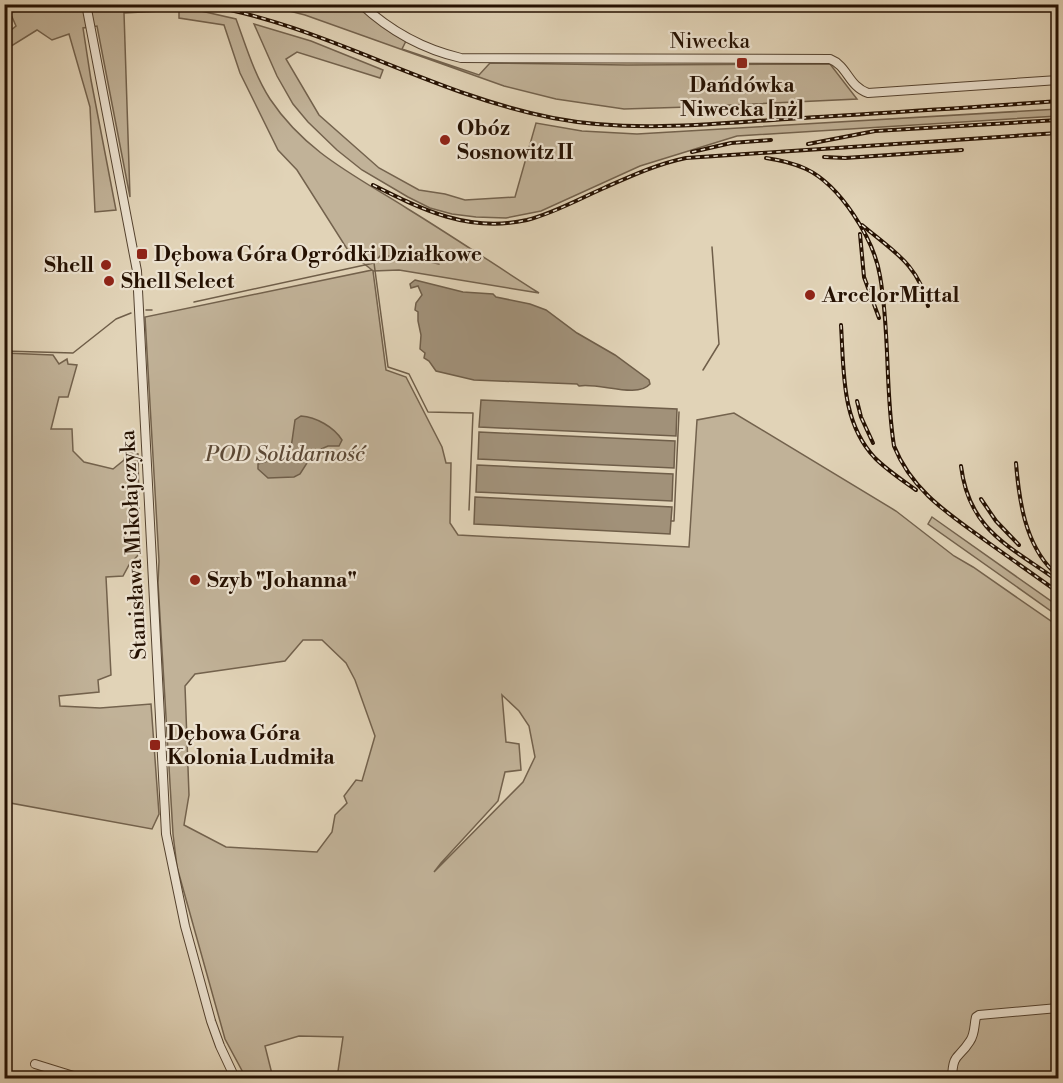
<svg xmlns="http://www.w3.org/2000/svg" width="1063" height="1083" font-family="'Libre Bodoni',serif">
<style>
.green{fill:#c1b298;stroke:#73624d;stroke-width:1.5;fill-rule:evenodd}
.water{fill:#a19179;stroke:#6f5e49;stroke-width:1.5}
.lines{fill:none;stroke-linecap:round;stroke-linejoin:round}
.stream{stroke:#6f5e49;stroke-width:1.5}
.minor-casing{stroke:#54422f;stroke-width:10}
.minor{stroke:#ece2d0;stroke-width:8}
.rail-casing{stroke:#251102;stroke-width:4}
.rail{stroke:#ece2d0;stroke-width:1.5;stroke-dasharray:4.5;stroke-linecap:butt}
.poi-dot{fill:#8f2418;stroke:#ece2d0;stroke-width:2}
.labels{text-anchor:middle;stroke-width:4.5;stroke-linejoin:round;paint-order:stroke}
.street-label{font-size:21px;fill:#251102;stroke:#ece2d0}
.poi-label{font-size:21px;font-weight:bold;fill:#251102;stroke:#ece2d0;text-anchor:start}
.park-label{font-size:21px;font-style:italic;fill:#5c4936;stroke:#ece2d0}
</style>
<rect width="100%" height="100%" fill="#e1d3b7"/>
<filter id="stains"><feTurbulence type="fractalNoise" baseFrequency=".00333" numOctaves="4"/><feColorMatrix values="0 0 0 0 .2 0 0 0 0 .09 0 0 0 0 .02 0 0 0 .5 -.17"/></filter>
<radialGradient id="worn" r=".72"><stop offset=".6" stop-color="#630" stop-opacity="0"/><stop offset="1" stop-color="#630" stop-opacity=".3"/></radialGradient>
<g class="green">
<path d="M148,4l53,7 35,8c10,27 18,55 34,80 36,54 86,77 138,110 44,27 87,56 131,84l-140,-23 -26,1 13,99 20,7 36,70 4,16h5l-1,60 8,12 231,12 8,-127 37,-7 162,98 58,45 19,11 85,59v452h-721l6,-41 -44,-1 -34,10 8,32h-27l-21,-39 -48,-172 -4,-33 -15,-251 1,-22 -14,-244 227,-47 -23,-18 -52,-82 -19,-20 -38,-77 -16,-48 -45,-7v-8l-55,3 6,184 -33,-171 -14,2 8,52 25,130 -21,2 -5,-105 -21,-73 -17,6 -15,-10 -32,20v-15l11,-9 -4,-9 -7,2 -1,-6 57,-8zM303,640h19l24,23 9,17 20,56 -13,45 -6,-1 -12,16 3,7 -12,12 -3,17 -15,20 -91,-5 -42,-22 5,-30 -4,-109 10,-12 90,-13zM502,695l17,16 10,15 6,31 -12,25 -89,90 7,-9 57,-62 7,-29 16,-2 -2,-26 -13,-2z"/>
<path d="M266,5h37l22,3 6,-3h25l50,36 -4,8 77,26 11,-12 137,2 203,-1 27,35 -168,8 -65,2 -68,-10 -52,-13 -199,-71z"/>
<path d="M254,24l57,17 72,29 -3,8 -83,-26 -11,7 33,56 60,53 40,22 26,4 20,6 50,-3 21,-74 46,8 55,3 421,-25v7l-321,20 -97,30 -99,45 -35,7 -30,-1 -24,-3 -22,-6 -22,-11 -46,-27 -25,-20 -29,-28 -15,-18 -16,-28z"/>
<path d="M4,353l49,2 6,9 8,-5 1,5 9,1 -9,32h-9l-8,32h21l1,22 11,11 29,7 11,-9 2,-8 12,2 2,99 -11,12 -6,11 -17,1 5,98 -13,5 1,12 -40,4 1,10 40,2 51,-4 8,110 -7,15 -147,-27z"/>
<path d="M932,517l126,89v10l-130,-92z"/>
</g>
<g class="water">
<path d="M415,280l48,12 30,2 3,3 34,7 16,6 31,23 38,22 34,25 1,4c-13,15 -52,-2 -71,2l-2,-2 -103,-4 -38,-9 -7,-10 -5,-3 1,-5 -5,-4 1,-14 -3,-14v-9l-3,-2 1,-7 6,-8 -4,-9 -7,2 -1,-4z"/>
<path d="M481,400l196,9 -1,27 -197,-9z"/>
<path d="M301,416c15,1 33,11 41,24l-3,6h-11l-14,6 -14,22 -6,3 -26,1 -10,-9v-5l29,-9 4,-7 4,-28z"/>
<path d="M479,432l196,9 -1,27 -196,-9z"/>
<path d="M477,465l196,9 -1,27 -196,-9z"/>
<path d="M475,497l197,10 -2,27 -196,-10z"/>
</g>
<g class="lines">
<g class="stream">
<path d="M374,263l14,104 21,7 19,38 45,1 -4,97"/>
<path d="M194,302l180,-39 6,-7h22l37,8"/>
<path d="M146,310h6"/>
<path d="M4,351l69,2 43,-34 15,-6"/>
<path d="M703,370l16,-26 -7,-97"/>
<path d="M671,521h3l5,-109"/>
</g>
<defs>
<g id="minor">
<path d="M86,4l51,267 29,563 19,92 26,95 9,25 15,32"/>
<path d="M361,4c29,27 61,45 100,54l369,1c18,7 18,27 38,34l190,-13"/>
<path d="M1058,724v3"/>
<path d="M35,1064l45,14"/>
<path d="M952,1078c1,-26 6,-18 18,-37 5,-7 4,-16 6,-24l3,-2 79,-7"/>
</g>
</defs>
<use href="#minor" class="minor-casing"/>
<use href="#minor" class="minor"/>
<defs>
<g id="rail">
<path d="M200,4c123,20 230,90 353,114 77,15 156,6 234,1 91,-6 181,-11 271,-18"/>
<path d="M4,9l24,-5"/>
<path d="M808,144l67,-13 183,-11"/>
<path d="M692,152l39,-9 40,-3"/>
<path d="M824,157l21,1 117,-8"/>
<path d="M766,158c14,2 27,5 40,11 34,16 68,70 74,107 10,56 5,114 14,170 18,45 55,68 92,95 24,17 48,34 72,51"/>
<path d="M373,185c50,25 96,48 154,35 27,-7 52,-21 77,-32 27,-12 53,-24 82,-30l372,-25"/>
<path d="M862,225c31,26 57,40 66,81"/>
<path d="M860,234l4,43 15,41"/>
<path d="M841,325c3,46 0,97 34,133 12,12 27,22 41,32"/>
<path d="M857,401l4,16 12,26"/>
<path d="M1016,463c3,37 9,81 37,108"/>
<path d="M961,466c8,65 49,80 97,115"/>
<path d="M981,499l15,22 23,24"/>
</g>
</defs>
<use href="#rail" class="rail-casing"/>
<use href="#rail" class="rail"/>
</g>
<g class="poi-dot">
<rect x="736" y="57" width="12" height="12" rx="3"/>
<circle cx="445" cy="140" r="6"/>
<rect x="136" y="248" width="12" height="12" rx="3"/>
<circle cx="106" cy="265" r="6"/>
<circle cx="109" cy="281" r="6"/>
<circle cx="810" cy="295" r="6"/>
<circle cx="195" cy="580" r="6"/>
<rect x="149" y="739" width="12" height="12" rx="3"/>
</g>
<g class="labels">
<g class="street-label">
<text x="710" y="48">Niwecka</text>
<text transform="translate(133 545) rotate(-93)" y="7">Stanisława Mikołajczyka</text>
</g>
<g class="poi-label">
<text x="742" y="92" text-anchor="middle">Dańdówka<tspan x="742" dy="24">Niwecka [nż]</tspan></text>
<text x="457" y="135">Obóz<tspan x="457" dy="24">Sosnowitz II</tspan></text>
<text x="154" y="261">Dębowa Góra Ogródki Działkowe</text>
<text x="94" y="272" text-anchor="end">Shell</text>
<text x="121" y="288">Shell Select</text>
<text x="822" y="302">ArcelorMittal</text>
<text x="207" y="587">Szyb "Johanna"</text>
<text x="167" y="740">Dębowa Góra<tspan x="167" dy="24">Kolonia Ludmiła</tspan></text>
</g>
<g class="park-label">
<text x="285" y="461">POD Solidarność</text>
</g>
</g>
<rect width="1063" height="1083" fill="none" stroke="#e1d3b7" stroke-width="24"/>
<rect x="6" y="6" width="1051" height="1071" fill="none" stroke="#251102" stroke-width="3"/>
<rect x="12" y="12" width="1039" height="1059" fill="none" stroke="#251102" stroke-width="1.5"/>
<rect width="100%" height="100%" filter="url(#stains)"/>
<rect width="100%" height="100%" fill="url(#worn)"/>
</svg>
